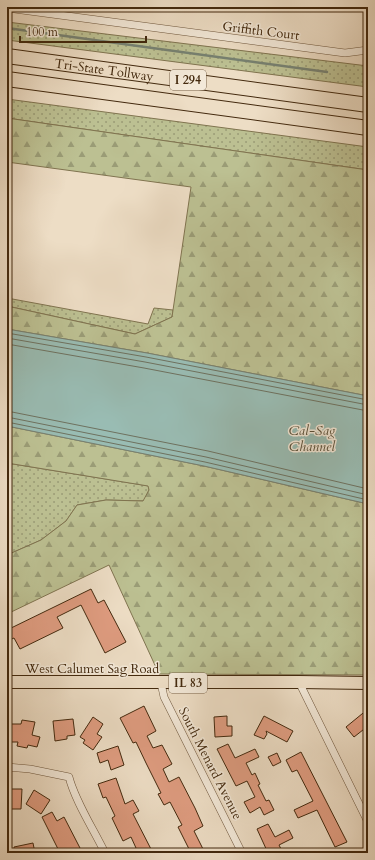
<svg xmlns="http://www.w3.org/2000/svg" width="375" height="860" font-family="Cardo,serif">
<style>
.green{fill:url(#green-dots);stroke:#807450}
.forest{fill:url(#forest-firs);stroke:#807450}
.water{fill:#99bcb3;stroke:#778171}
.lines{fill:none;stroke-linecap:round;stroke-linejoin:round}
.shore{stroke:#6e7260;stroke-width:1}
.stream{stroke:#778171;stroke-width:2.5}
.building{fill:#df9c80;stroke:#43290e}
.minor-casing{stroke:#6e563c;stroke-width:8}
.primary-casing{stroke:#43290e;stroke-width:14}
.motorway-casing{stroke:#43290e;stroke-width:16}
.minor{stroke:#f3e9d9;stroke-width:7}
.primary{stroke:#edddc5;stroke-width:12}
.motorway{stroke:#edddc5;stroke-width:14}
.labels{text-anchor:middle;stroke-width:3;stroke-linejoin:round;paint-order:stroke}
.shield{fill:#f3e9d9;stroke:#78634b;stroke-width:1}
.shield-label{font-size:12px;font-weight:bold;fill:#43290e}
.street-label{font-size:13px;fill:#43290e;stroke:#f3e9d9}
.water-label{font-size:14px;font-style:italic;fill:#584e37;stroke:#f3e9d9}
</style>
<defs>
<pattern id="green-dots" width="8" height="8" patternUnits="userSpaceOnUse"><rect width="8" height="8" fill="#bcc092"/><path d="M2 2h.1M6 6h.1" fill="none" stroke="#9a9c76" stroke-width="1.8" stroke-linecap="round"/></pattern>
<pattern id="forest-firs" width="22" height="20" patternUnits="userSpaceOnUse"><rect width="22" height="20" fill="#bcc092"/><path d="M5 1l3.5 6h-7zM16 11l3.5 6h-7z" fill="#9a9c76"/></pattern>
</defs>
<rect width="100%" height="100%" fill="#edddc5"/>
<filter id="stains"><feTurbulence type="fractalNoise" baseFrequency=".005" numOctaves="4"/><feColorMatrix values="0 0 0 0 .2 0 0 0 0 .09 0 0 0 0 .02 0 0 0 .5 -.17"/></filter>
<radialGradient id="worn" r=".72"><stop offset=".6" stop-color="#630" stop-opacity="0"/><stop offset="1" stop-color="#630" stop-opacity=".3"/></radialGradient>
<g class="green">
<path d="M7,22l361,44v21l-361,-47z"/>
<path d="M7,99l361,48v23l-361,-52z"/>
<path d="M7,298l141,26 6,-16 19,2 -1,7 -37,17 -128,-28z"/>
<path d="M7,463l142,23v4l-5,11 -38,-1 -29,5 -11,16 -25,19 -34,15z"/>
</g>
<g class="forest">
<path d="M7,118l361,52v226l-221,-43 -140,-24v-23l128,28 37,-17 19,-130 -184,-25z"/>
<path d="M7,426l197,40 164,38v171l-209,-1 -50,-109 -102,49v-59l34,-15 25,-19 11,-16 29,-5 37,1 6,-11 -1,-4 -141,-23z"/>
</g>
<path class="water" d="M7,329l140,24 221,43v108l-164,-38 -197,-40z"/>
<g class="lines">
<g class="shore">
<path d="M7,333l139,24 222,43"/>
<path d="M7,338l138,24 223,43"/>
<path d="M7,344l137,24 224,43"/>
<path d="M7,411l201,40 160,38"/>
<path d="M7,417l199,40 162,38"/>
<path d="M7,422l198,40 163,38"/>
</g>
<path class="stream" d="M7,28l320,44"/>
</g>
<g class="building">
<path d="M91,589l7,14 6,-3 22,42 -21,11 -24,-48 -24,12 6,11 -43,21 -6,-11 -7,3v-11z"/>
<path d="M144,706l12,25 -9,5 6,12 9,-3 10,19 -9,5 6,13 10,-5 16,31 8,18 -9,5 11,22h-14l-13,-26 4,-2 -12,-23 -6,3 -6,-11 3,-1 -15,-30 -10,-21 -3,1 -13,-25z"/>
<path d="M368,709v17l-14,11 -8,-10z"/>
<path d="M227,716v10h5v10l-17,1 -1,-20z"/>
<path d="M264,716l29,15 -6,11 -21,-11 1,3 -3,5 -10,-4z"/>
<path d="M93,717l10,7 -6,10 5,3 -9,13 -10,-7 2,-3 -5,-3z"/>
<path d="M73,719l2,16 -8,1v3l-12,2 -2,-20z"/>
<path d="M22,720l13,2 -3,13 8,2 -3,10 -9,-2 -1,3 -10,-2 1,-4h-11v-18h14z"/>
<path d="M228,744l7,14 20,-9 4,8 -13,6 6,12 3,-2 5,11 -2,1 8,16 3,-1 5,10 -10,5 -4,-8 -10,6 -6,-11 11,-5 -8,-16 -11,5 -19,-37z"/>
<path d="M118,746l6,19 -13,5 -3,-10 -8,3 -3,-10z"/>
<path d="M301,752l46,90 -12,5 -18,-37 -19,8 -4,-8 19,-9 -16,-31 -5,2 -6,-12z"/>
<path d="M277,753l4,9 -8,4 -5,-9z"/>
<path d="M116,778l9,26 8,-4 6,11 -6,3 20,39h-26l9,-5 -5,-11 -8,4 -11,-23 3,-2 -9,-19 -3,1 -5,-14z"/>
<path d="M9,789h13l-1,20h-14v-16h2z"/>
<path d="M34,790l16,10 -9,14 -15,-10z"/>
<path d="M52,812l5,9 7,-4 16,31 -9,5h-11l-18,-36z"/>
<path d="M268,824l7,13 14,-7 4,8 -14,7 4,8h-15l-11,-24z"/>
<path d="M33,843l2,10h-20l-1,-6z"/>
</g>
<g class="lines">
<defs>
<g id="minor">
<path d="M7,8l338,45 23,-3"/>
<path d="M299,682l69,140"/>
<path d="M161,683l3,14 78,156"/>
<path d="M7,767l23,2 39,8c6,24 25,53 36,76"/>
</g>
<path id="primary" d="M7,682h292l69,1"/>
<g id="motorway">
<path id="s1" d="M7,56l361,49"/>
<path d="M7,79l361,49"/>
</g>
</defs>
<use href="#minor" class="minor-casing"/>
<use href="#primary" class="primary-casing"/>
<use href="#motorway" class="motorway-casing"/>
<use href="#minor" class="minor"/>
<use href="#primary" class="primary"/>
<use href="#motorway" class="motorway"/>
</g>
<g class="labels">
<g class="shield">
<rect x="170" y="70" width="36" height="20" rx="3"/>
<rect x="169" y="673" width="38" height="20" rx="3"/>
</g>
<g class="shield-label">
<text x="188" y="84">I 294</text>
<text x="188" y="687">IL 83</text>
</g>
<g class="street-label">
<text transform="translate(261 30) rotate(7)" y="5">Griffith Court</text>
<text dy="5" stroke="none"><textPath href="#s1" startOffset="98">Tri-State Tollway</textPath></text>
<text x="92" y="673">West Calumet Sag Road</text>
<text transform="translate(211 763) rotate(63)" y="5">South Menard Avenue</text>
</g>
<g class="water-label">
<text x="312" y="435">Cal-Sag<tspan x="312" dy="16">Channel</tspan></text>
</g>
</g>
<rect width="375" height="860" fill="none" stroke="#edddc5" stroke-width="24"/>
<rect x="8" y="8" width="359" height="844" fill="none" stroke="#43290e" stroke-width="2"/>
<rect x="12" y="12" width="351" height="836" fill="none" stroke="#43290e"/>
<path d="M20 36v6h126v-6" fill="none" stroke="#43290e" stroke-width="2"/>
<text x="26" y="36" font-size="12" fill="#43290e" stroke="#f3e9d9" stroke-width="3" paint-order="stroke">100 m</text>
<rect width="100%" height="100%" filter="url(#stains)"/>
<rect width="100%" height="100%" fill="url(#worn)"/>
</svg>
